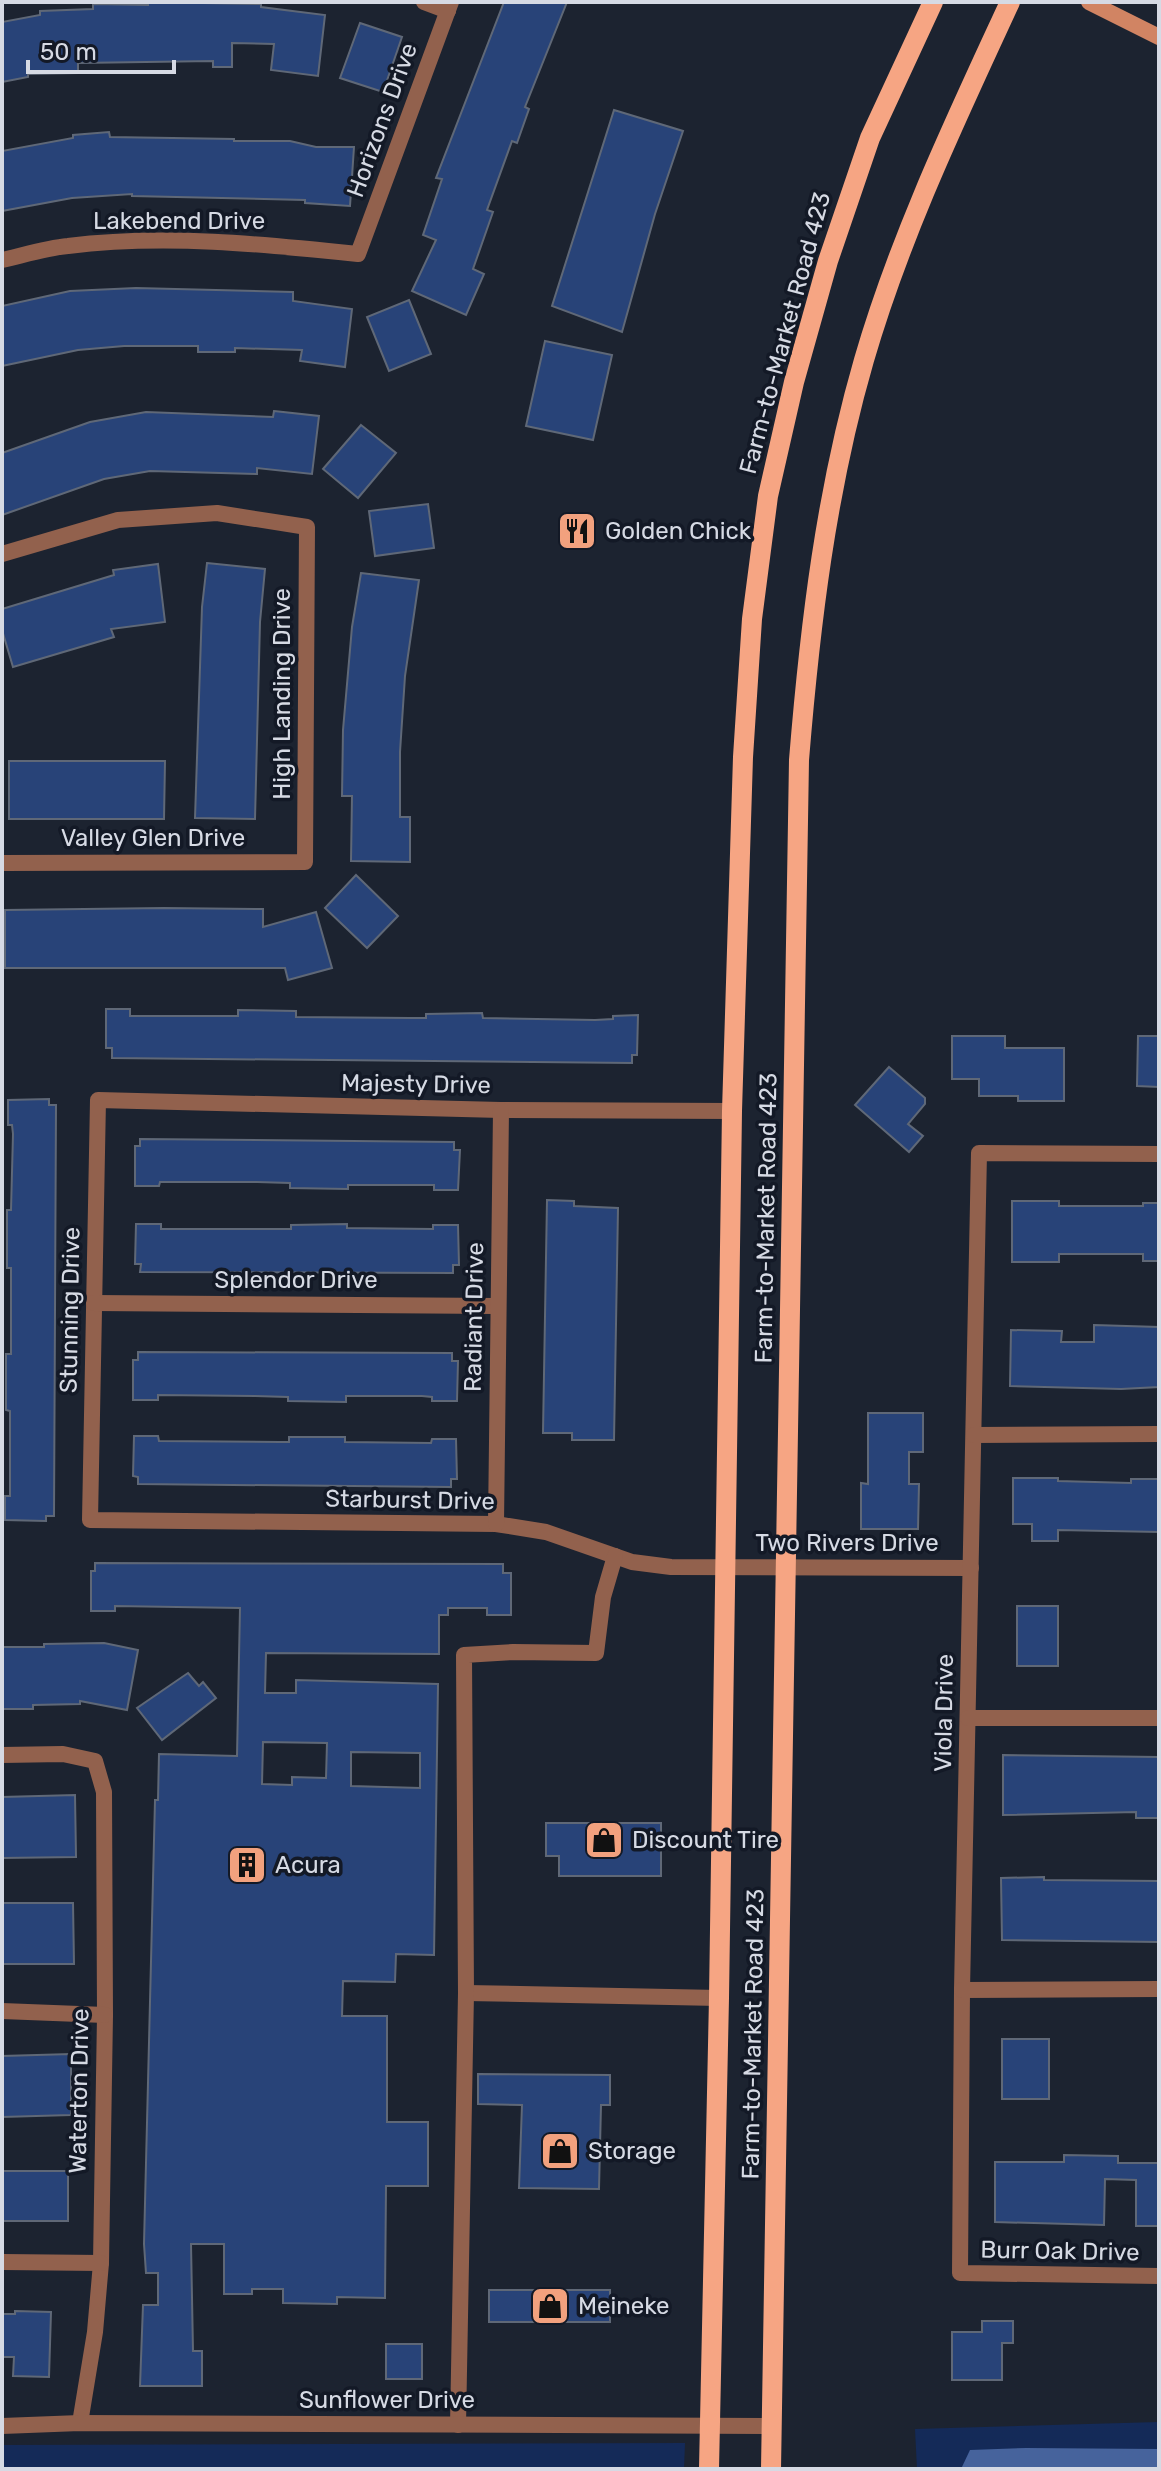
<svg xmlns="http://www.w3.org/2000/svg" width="1161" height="2471" font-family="Rubik,sans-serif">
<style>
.green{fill:#142a58}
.water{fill:#46639c}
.building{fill:#284378;stroke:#5f6877;stroke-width:2;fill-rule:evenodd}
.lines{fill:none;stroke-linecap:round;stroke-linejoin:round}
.minor{stroke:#92614d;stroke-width:16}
.tertiary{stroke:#92614d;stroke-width:16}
.secondary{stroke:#d18463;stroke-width:16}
.primary{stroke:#f6a583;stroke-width:20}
.labels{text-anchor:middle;stroke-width:7;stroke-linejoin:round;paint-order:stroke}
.street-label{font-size:24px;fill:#d6dae4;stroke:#131926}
.poi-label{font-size:24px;fill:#d6dae4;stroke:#131926;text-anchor:start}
</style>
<rect width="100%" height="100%" fill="#1c2330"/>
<g class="green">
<path d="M1159,2422v47h-242l-2,-40z"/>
<path d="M685,2443l-1,26h-682v-24z"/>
</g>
<path class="water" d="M1026,2448l133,1v20h-198l9,-19z"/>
<g class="building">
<path d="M148,2l113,2v3l64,8 -7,61 -47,-6 3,-26 -42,-1v24h-19v-6l-135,2v10l-50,1v3l-26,5v-60l38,-7v-4l53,-2v-5l55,1z"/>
<path d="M504,2h63l-42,105 4,2 -12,34 -5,-2 -25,69 6,2 -20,57 11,5 -18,41 -54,-24 24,-51 -13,-5 19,-56 -6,-1z"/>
<path d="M360,23l42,14 -19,55 -43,-14z"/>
<path d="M614,110l69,21 -28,83 -33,118 -70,-26z"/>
<path d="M109,132l1,5 124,2v2h56l26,6h38l-4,59 -45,-3v-3l-173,-4v-2l-60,4 -70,13v-60l71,-13v-3z"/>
<path d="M136,288l157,4v9l59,8 -7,58 -45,-6 2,-11 -67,-2v4h-37v-6h-74l-46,4 -76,16v-60l68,-15z"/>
<path d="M409,300l22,54 -42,17 -22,-54z"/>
<path d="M545,341l67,14 -19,85 -67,-14z"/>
<path d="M274,411l45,5 -7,58 -55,-6v6l-107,-3 -46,8 -102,36v-62l88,-31 56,-10 127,5z"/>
<path d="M361,425l35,28 -38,45 -35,-29z"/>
<path d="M428,504l6,44 -59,8 -6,-45z"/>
<path d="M207,563l58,6 -5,53 -5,197 -60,-1 7,-211z"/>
<path d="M158,564l7,58 -54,7 3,8 -101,30 -11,-37v-21l112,-34 -1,-5z"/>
<path d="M361,573l58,7 -14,96 -5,76v65h10v45l-59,-1 1,-65h-10l1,-66 9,-103z"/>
<path d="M9,761h156l-1,58h-155z"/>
<path d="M356,875l42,41 -31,32 -42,-40z"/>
<path d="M164,908l99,1v18l53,-15 16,56 -44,12 -3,-12h-280v-58z"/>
<path d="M106,1009h24v7h108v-6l58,1v6l114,1h16v-4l56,-1 1,5 112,2 18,-1v-3l25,-1 -1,40h-5v8l-520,-5v-10h-6z"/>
<path d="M952,1036h53v12h59v53h-46v-5h-39v-17h-27z"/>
<path d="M1138,1036h21v51l-22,-1z"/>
<path d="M889,1067l36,31v6l-17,20 15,12 -14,16 -54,-47z"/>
<path d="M49,1099v6h7l-2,411h-8v5l-41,-1v-24h5v-85l-4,-1v-56h5v-86h-4v-58h4l2,-76 -1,-9h-4v-25z"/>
<path d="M140,1139l314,3v8h6l-2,40h-24v-5h-86v4l-58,-1v-5l-33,-1h-97l-1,4h-24v-40h5z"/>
<path d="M547,1200l27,1v5l44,2 -4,232h-42v-7h-29z"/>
<path d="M1012,1201h47v5h84v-3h16v58h-16v-7h-84v8h-47z"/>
<path d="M136,1224h25v5h130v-4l56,-1v4l86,1v-4h25l1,40h-6v8l-313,-1 1,-8h-6z"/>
<path d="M1094,1325l65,2v60l-38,2 -111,-3 1,-56 51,1 -1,11h33z"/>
<path d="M138,1352l314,1v8h6l-1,40h-25v-4l-10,-1h-76v6l-58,-1v-4l-33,-1 -97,-1v5h-25v-40h5z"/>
<path d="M868,1413h55v39h-14v32h10l-1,45h-57v-46l7,1z"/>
<path d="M134,1436h24l1,5 121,1h9v-5h56v5l86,1 1,-4h24l1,40h-6v8l-313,-3v-7l-5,-1z"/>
<path d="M1013,1478h45v3l73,2v-4h28v53l-101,-2v11h-26v-17h-19z"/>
<path d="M95,1563l408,1v9h8v42h-24v-7h-39v7h-9v39l-173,-1 -1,40h31v-13l142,4 -4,271 -38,-1 -1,28 -52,-1 -1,35h45v106h41v64h-42l-1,112 -48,-1v7l-54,-1v-14h-31v5h-28v-50h-33l2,107h9v35h-62l3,-81h15v-32h-12l-2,-29 11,-444h3l1,-46 78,2 3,-148 -125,-2v5h-24v-40h4zM263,1742l64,1 -1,35 -34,-1v8l-30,-1zM351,1752l69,1v35l-69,-2z"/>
<rect x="1017" y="1606" width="41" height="60"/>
<path d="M104,1643l34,7 -11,60 -47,-9v3l-47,1v4h-31v-62h42v-3z"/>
<path d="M188,1673l11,13 4,-4 13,16 -54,42 -25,-32z"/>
<path d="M1003,1755l156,2v61h-23v-6l-133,3z"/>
<path d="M75,1795l1,62 -74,1v-61z"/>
<path d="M546,1823h115v53h-102v-20h-13z"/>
<path d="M1044,1877v3l115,1v61l-157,-2 -1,-62z"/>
<path d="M2,1903h71l1,61h-72z"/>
<rect x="1002" y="2039" width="47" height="60"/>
<path d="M71,2054v61l-69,2v-61z"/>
<path d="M478,2074l132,1v30h-9l-2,84 -80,-1 3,-83 -44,-1z"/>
<path d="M1064,2155l54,1v7h41v63h-23v-46l-31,-1 -1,46 -109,-3v-60h69z"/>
<rect x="2" y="2171" width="66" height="50"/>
<rect x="489" y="2290" width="121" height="32"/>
<path d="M15,2311l36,1 -2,65 -36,-1 1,-19h-12v-43h13z"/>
<path d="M982,2321h31v22h-11v37h-50v-48h30z"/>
<rect x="386" y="2344" width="36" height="35"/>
</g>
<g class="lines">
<g class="minor">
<path d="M424,2l24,9"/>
<path d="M2,260c22,-5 44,-12 66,-14 96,-12 194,-2 290,8l93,-252"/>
<path d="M2,554l116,-34 99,-7 90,14 -2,335 -303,1"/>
<path d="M732,1111l-231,-1 -403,-10 -8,420 406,4 50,8 86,30 39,5 300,1"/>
<path d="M1159,1154l-180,-1 -17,837 -2,283 199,3"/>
<path d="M94,1303l403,3"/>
<path d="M974,1435l185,-1"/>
<path d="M496,1524l5,-414"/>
<path d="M968,1718h191"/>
<path d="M2,1755l61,-1 32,7 9,31 1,223 -4,248 -6,69 -15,91"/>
<path d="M962,1990l197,-1"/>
<path d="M466,1993l253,5"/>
<path d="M2,2011l103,4"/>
<path d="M2,2262l99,1"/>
<path d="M458,2425l8,-432 -2,-338 49,-3 83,1 7,-56 12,-41"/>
</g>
<path class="tertiary" d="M2,2426l78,-3 692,3"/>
<path class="secondary" d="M1089,2l70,35"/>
<g class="primary">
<path d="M709,2469l10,-471 13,-887 11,-354 9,-138 16,-123 26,-114 34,-121 42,-123 63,-136"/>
<path d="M771,2469l28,-1709c11,-135 27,-269 65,-400 36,-124 92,-241 146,-358"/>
</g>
</g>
<defs>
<symbol id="restaurant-square" viewBox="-11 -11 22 22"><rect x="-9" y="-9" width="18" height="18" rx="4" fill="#f2a17e" stroke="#131926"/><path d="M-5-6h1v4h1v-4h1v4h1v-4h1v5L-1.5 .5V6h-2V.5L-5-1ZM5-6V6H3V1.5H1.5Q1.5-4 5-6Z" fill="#111"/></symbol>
<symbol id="shop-square" viewBox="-11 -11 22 22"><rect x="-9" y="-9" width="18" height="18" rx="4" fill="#f2a17e" stroke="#131926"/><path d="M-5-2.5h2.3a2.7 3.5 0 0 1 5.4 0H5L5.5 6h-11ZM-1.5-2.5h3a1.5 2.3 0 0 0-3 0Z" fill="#111"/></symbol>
<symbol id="building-square" viewBox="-11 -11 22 22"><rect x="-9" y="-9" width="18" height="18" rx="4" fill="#f2a17e" stroke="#131926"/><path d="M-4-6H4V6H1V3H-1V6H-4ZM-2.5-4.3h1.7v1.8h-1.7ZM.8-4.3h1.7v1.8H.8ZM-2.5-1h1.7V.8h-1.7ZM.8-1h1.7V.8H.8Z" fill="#111"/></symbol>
</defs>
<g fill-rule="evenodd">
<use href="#restaurant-square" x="555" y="509" width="44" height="44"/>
<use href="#shop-square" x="582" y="1818" width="44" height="44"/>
<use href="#building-square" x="225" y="1843" width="44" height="44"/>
<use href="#shop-square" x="538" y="2129" width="44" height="44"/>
<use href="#shop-square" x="528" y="2284" width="44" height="44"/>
</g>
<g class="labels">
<g class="street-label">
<text transform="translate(382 120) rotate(-70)" y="8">Horizons Drive</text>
<text x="179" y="229">Lakebend Drive</text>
<text transform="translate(785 333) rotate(-75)" y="8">Farm-to-Market Road 423</text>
<text transform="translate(282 694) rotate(-90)" y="8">High Landing Drive</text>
<text x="153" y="846">Valley Glen Drive</text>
<text transform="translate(416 1084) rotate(1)" y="8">Majesty Drive</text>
<text transform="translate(766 1218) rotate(-89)" y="8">Farm-to-Market Road 423</text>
<text x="296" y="1288">Splendor Drive</text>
<text transform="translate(70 1310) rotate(-89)" y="8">Stunning Drive</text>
<text transform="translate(474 1317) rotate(-89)" y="8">Radiant Drive</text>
<text transform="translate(410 1500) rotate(1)" y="8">Starburst Drive</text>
<text x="847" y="1551">Two Rivers Drive</text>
<text transform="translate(944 1713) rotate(-89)" y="8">Viola Drive</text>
<text transform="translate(753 2034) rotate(-89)" y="8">Farm-to-Market Road 423</text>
<text transform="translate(79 2091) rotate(-89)" y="8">Waterton Drive</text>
<text transform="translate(1060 2251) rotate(1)" y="8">Burr Oak Drive</text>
<text x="387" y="2408">Sunflower Drive</text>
</g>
<g class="poi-label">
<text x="605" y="539">Golden Chick</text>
<text x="632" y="1848">Discount Tire</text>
<text x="275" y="1873">Acura</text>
<text x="588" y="2159">Storage</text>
<text x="578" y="2314">Meineke</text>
</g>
</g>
<rect width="1161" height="2471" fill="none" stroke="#d6dae4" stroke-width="8"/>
<path d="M28 60v12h146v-12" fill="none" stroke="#d6dae4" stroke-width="4"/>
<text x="40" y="60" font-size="24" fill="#d6dae4" stroke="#131926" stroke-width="6" paint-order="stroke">50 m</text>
</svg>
